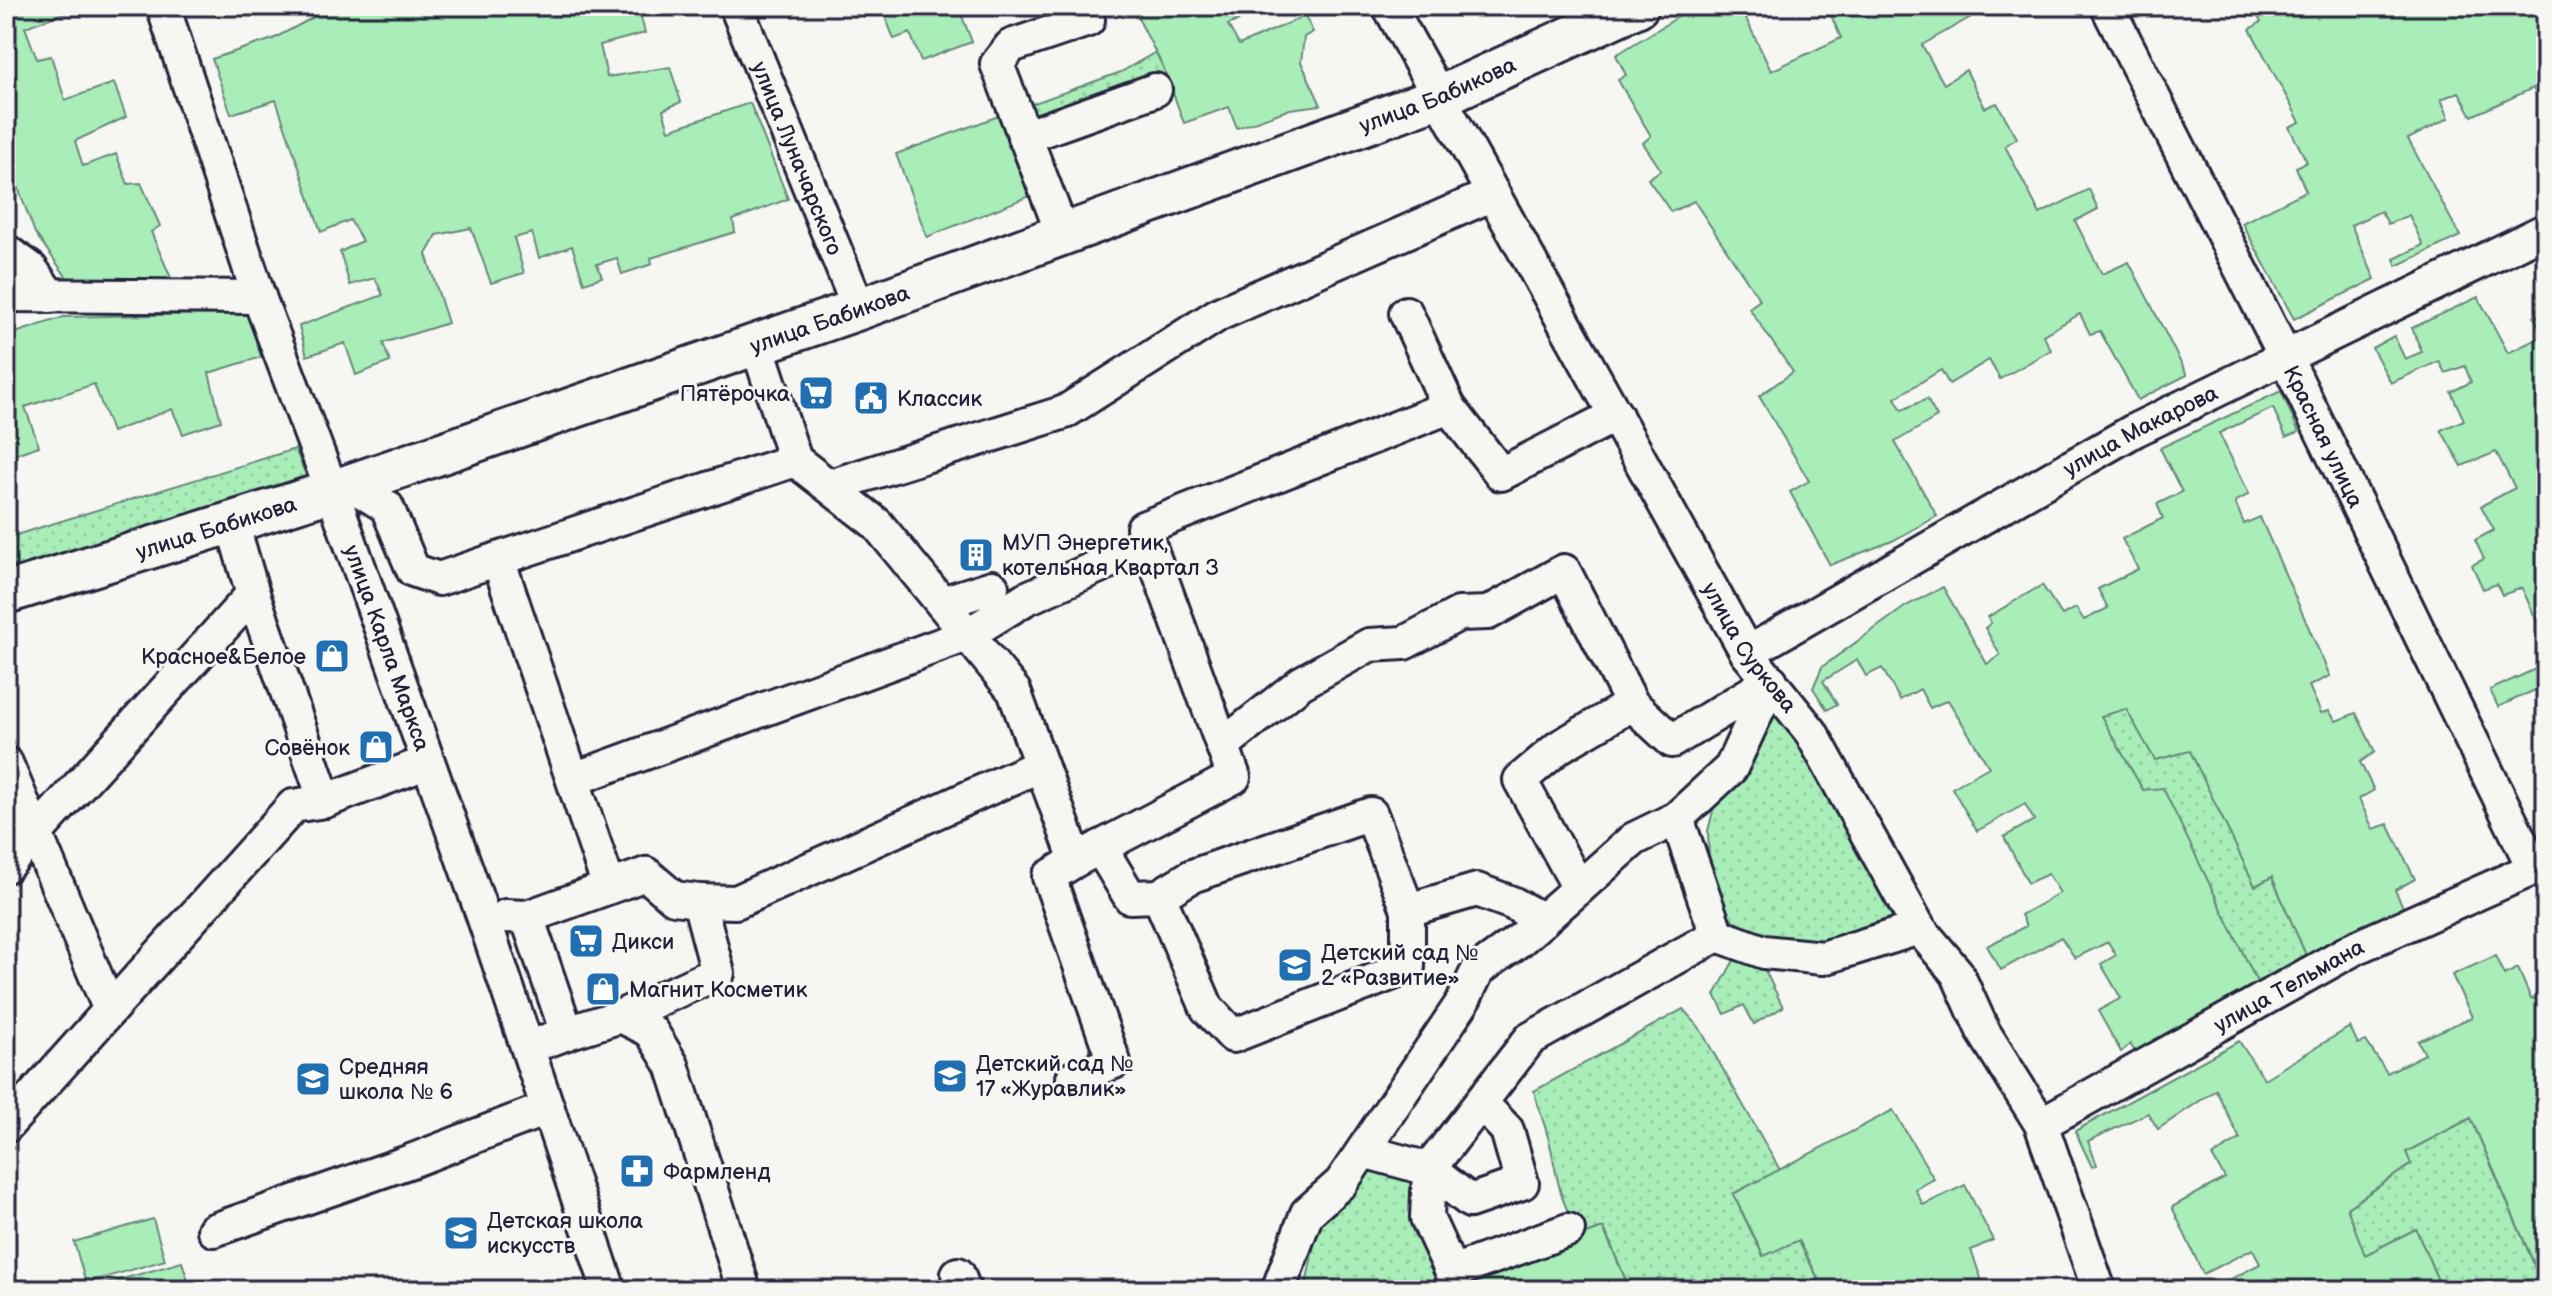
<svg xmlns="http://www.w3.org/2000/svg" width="2552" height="1296" font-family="'Balsamiq Sans',sans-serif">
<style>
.grass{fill:url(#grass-dots);stroke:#66887a;stroke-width:2}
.garden{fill:#a9eeb9;stroke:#66887a;stroke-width:2}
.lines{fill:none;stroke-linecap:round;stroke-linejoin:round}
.minor-casing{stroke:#22223b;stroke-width:38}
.major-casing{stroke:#22223b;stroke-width:46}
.minor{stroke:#f6f6f2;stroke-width:32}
.major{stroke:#f6f6f2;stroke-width:40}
.labels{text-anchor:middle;stroke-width:6;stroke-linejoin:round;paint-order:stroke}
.street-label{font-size:22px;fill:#22223b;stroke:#f6f6f2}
.poi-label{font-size:22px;fill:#22223b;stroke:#f6f6f2;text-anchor:start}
</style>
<defs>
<pattern id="grass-dots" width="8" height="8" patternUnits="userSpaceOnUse" patternTransform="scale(2)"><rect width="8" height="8" fill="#a9eeb9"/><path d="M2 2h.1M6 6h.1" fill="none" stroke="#91cca0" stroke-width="1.8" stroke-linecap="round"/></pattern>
</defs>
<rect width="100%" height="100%" fill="#f6f6f2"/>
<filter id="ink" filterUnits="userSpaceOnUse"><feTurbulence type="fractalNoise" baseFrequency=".0125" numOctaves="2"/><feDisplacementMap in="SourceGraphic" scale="16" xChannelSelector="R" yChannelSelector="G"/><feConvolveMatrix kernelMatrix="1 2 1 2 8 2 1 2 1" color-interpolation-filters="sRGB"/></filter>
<g filter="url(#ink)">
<g class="grass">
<path d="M1156,52l13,29 -137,49 -9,-23 98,-35z"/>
<path d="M295,449l13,31 -302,92v-34z"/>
<path d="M1768,707l18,6 120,205 -71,30 -89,-15 -19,-19 -18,-57 -1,-26 7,-28z"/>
<path d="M2125,708l65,42 65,136 17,-9 34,78 -49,27 -94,-193 -20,1 -43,-74z"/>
<path d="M1747,955l13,5 23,47 -29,17 -10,-19 -19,9 -10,-19 19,-35z"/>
<path d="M1683,1009l16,18 81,143 -47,24 30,62 35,-16 26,50h-194l-26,-62 -21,7c-21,-25 -25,-51 -31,-82 -4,-21 -13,-42 -18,-62z"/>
<path d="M2471,1118l74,172h-103l-26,-61 -51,27 -18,-48 63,-43 -4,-13z"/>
<path d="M1390,1165l31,10 -2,44 29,71h-143l14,-71 49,-48z"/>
</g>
<g class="garden">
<path d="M6,6h62l2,5 -45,16 12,32 14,-3 14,44 49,-17 12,34 -51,24 8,25 33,-12 12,30 13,-1 19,43 -9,6 23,53 -106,-6 -33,-46 -29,-78z"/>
<path d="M311,6h327l7,27 -45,12 7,32 63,-10 11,35 -18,8 6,20 81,-27 38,96 -55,21 2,12 -84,26 1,6 -30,10 -5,-16 -20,6 5,13 -18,6 -12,-37 -33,12 -7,-25 -18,5 10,35 -33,10 -20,-55 -34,7 -11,19 22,69 -65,20 7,19 -34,13 -11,-32 -38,13 -8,-30 84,-31 -8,-17 -25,7 -10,-33 22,-11 -12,-21 -29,12 -45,-132 -45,14 -19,-55 61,-20 43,-23z"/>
<path d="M900,6h58l14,36 -51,19 -11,-28 -16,6 -10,-26z"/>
<path d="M1132,6h138l-42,19 11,20 66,-29 8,16 -9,5 -3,25 20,43 -31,4 -53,19 -8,-21 -45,16 -20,-54z"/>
<path d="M1696,6h44l31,65 70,-33 -14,-32h163l-68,39 22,39 22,-14 19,38 12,-5 20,35 -12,8 35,68 49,-25 9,20 -23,12 27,53 27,-12 58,113 -49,25 -38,-69 -10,3 -10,-20 -37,21 8,15 -51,29 -11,-19 -40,24 -8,-14 -46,28 7,12 25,-11 10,18 -42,25 42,74 -45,25 -62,24 -40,-73 19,-11 -50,-85 34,-24 -44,-64 11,-8 -66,-99 -23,11 -23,-33 13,-9 -18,-27 8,-7 -33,-56 8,-5 -10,-20z"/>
<path d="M2235,6h311v110l-13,-28 -61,28 -13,-24 -18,7 8,19 -41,21 52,97 -63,30 -3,-7 29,-14 -14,-30 -21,9 -7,-13 -30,14 24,54 -81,40 -52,-96 64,-32 -10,-24 11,-5 -18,-35 11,-5 -50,-93 11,-7 -9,-15 -14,4z"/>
<path d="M1001,115l31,80 -105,42 -31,-83z"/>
<path d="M2478,297l30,56 35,-17 -9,-19 12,-6 -2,326 -22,-49 -20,7 -5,-11 -14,5 -11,-24 12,-6 -9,-19 19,-10 -13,-24 34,-18 -19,-36 -34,14 -21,-36 23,-10 -13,-28 20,-10 -6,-16 -20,7 -6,-12 -48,22 -19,-35 22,-12 11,23 17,-7 -10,-24z"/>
<path d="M248,313l13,44 -52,16 12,48 -38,13 -11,-25 -60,23 -18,-48 -69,23 14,39 -33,11v-121l58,-19z"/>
<path d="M2281,391l18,41 -13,5 -13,-29 -54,25 30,61 -14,8 9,22 16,-7 70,159 -21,10 12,27 8,-2 7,10 20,-8 19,39 -15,10 14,28 -15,9 14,30 15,-5 27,55 -20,11 9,19 -98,46 -34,-78 -17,9 -65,-135 -35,9 -29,-51 -25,7 42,74 20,-2 94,194 -121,71 -6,-9 -9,8 -23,-41 23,-13 -20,-34 15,-9 -8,-13 -33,16 -14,-21 -60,33 -14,-24 39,-20 -5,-11 39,-22 -12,-19 -20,9 -24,-46 30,-17 -9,-16 -48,27 -25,-43 37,-21 -41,-67 -18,8 -10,-19 -20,11 -18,-32 -16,8 -9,-16 -34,21 14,23 -10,6 -14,-22 9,-21 84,-61 37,-19 44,77 13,-9 -15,-27 6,-5 -3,-6 54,-32 20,30 14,-7 8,12 24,-12 -10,-19 40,-20 -16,-30 41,-21 -6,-14 25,-12 -22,-44z"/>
<path d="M2546,664v21l-48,22 -8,-17z"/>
<path d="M2495,956l9,19 14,-7 13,31 11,-2 4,7v273l-5,3 -70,-162 -65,34 5,12 -64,44 18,47 51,-26 26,61h-232l50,-26 -7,-15 -50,25 -31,-67 53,-29 -13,-22 28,-17 -24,-49 -58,39 -10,-16 -60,28 9,24 -5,2 -17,-36 164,-90 25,38 86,-52 8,17 8,-3 21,32 38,-19 -7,-13 54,-24 -20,-42z"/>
<path d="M1893,1110l41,69 -19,10 8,16 42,-20 28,55 -22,10 14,40h-161l-25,-50 -35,16 -31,-62z"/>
<path d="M153,1219l12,41 -79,23 -12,-41z"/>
<path d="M1603,1228l27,62h-161l-4,-10z"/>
<path d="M182,1262l9,28h-107z"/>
</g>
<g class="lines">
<defs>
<g id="minor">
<path id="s1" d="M163,6l96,291 73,194 151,425 126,374"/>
<path id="s2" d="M736,6l123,303"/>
<path id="s3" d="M1389,6l358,647 64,79 108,196 38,45 26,58 58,93 58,166"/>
<path id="s4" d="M2107,6l178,350 249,513"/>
<path d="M1024,137l131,-47"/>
<path d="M1062,232l-65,-168 14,-18 77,-26"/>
<path d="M6,251l25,18 19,27"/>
<path d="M6,295l253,2"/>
<path d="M1406,313l43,94"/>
<path d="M757,345l38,115 82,64 137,167 62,169 158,-83 -91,-249 306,-121 52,67 115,-59"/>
<path d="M352,485l35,22 26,63 26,9 59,-20"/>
<path d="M830,486l235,-74 154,-98 274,-120"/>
<path d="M942,603l50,-16"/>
<path id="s5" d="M1747,653l388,-223 411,-200"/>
<path d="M1223,745l78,-62 68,-38 35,-2 55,-29 29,-1 76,-42 68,133 40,37 99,-60"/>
<path d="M6,763l104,247 -104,116"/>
<path d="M574,779l393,-144 58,-36 124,-55"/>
<path d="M325,801l103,-39"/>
<path d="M1677,818l40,117 47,17 59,6 96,-30"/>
<path d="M1100,847l30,50 29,-1 48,112 26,28 175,-69v-57l-37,-96 -179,62 -33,20"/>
<path d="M6,866l247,-272 -21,-71"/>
<path d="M609,887l-111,-328 297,-99"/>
<path d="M1579,888l55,-49 43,-21 54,-50 40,-87"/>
<path d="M699,901l37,1 305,-137"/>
<path d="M1408,910l69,-20 35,13 31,17"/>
<path d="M506,916l21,1 40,116 -21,8"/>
<path d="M527,917l119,-43 28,24 25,3 19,72 -97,43 -54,17"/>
<path d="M110,1010l183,-204 32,-5 -72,-207"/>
<path d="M621,1016l30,15 21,34 72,225"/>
<path d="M1073,1078l41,-16 -65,-185 27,-17"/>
<path id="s6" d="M2041,1124l314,-176 191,-85"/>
<path d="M1363,1151l66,18 101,-130 187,-104"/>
<path d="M1429,1169l-2,49 25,54 116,-42"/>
<path d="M1429,1169l41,32 52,-18 -15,-53 -26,-27"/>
<path d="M214,1230l197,-69 137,-53"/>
<path d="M958,1274l6,16"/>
<path d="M1281,1290l-1,-5 27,-72 34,-30 121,-180 16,-33 43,-31 58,-51 -59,-108 39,-33 73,-43"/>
</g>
<g id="major">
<path id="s7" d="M6,593l326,-102 527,-182 580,-212 199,-91"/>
</g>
</defs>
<use href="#minor" class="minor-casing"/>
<use href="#major" class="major-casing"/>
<use href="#minor" class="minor"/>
<use href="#major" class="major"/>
</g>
</g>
<defs>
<symbol id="supermarket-square" viewBox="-11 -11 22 22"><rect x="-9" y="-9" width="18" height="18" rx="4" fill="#1f6fb2" stroke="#f6f6f2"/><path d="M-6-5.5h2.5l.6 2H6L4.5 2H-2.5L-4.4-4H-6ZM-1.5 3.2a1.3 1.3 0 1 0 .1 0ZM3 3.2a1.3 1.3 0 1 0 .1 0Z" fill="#fff"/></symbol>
<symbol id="civic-square" viewBox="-11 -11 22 22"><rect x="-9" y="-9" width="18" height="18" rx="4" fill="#1f6fb2" stroke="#f6f6f2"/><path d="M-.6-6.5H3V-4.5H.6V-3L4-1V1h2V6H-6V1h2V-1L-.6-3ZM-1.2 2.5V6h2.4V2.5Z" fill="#fff"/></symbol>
<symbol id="building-square" viewBox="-11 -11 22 22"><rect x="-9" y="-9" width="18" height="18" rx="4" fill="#1f6fb2" stroke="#f6f6f2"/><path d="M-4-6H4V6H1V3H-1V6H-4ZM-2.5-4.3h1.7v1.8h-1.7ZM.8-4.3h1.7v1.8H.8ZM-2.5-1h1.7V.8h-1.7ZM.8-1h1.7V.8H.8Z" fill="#fff"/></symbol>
<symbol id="shop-square" viewBox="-11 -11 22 22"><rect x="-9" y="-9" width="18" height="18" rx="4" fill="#1f6fb2" stroke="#f6f6f2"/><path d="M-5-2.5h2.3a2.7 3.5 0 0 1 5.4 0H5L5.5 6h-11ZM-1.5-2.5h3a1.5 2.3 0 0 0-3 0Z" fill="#fff"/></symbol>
<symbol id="school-square" viewBox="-11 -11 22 22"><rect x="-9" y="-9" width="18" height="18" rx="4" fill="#1f6fb2" stroke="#f6f6f2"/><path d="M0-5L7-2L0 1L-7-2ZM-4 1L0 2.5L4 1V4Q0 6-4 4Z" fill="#fff"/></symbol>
<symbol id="pharmacy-square" viewBox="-11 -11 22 22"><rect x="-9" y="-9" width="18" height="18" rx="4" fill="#1f6fb2" stroke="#f6f6f2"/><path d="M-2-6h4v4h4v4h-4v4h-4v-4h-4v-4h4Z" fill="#fff"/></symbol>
</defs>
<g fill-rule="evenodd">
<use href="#supermarket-square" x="796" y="373" width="40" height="40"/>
<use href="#civic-square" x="851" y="378" width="40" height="40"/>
<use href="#building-square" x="956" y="535" width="40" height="40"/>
<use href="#shop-square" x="312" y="636" width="40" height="40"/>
<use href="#shop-square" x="356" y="727" width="40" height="40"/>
<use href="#supermarket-square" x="566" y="921" width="40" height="40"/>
<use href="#school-square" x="1275" y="945" width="40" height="40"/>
<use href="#shop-square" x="583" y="969" width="40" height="40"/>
<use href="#school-square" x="930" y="1056" width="40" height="40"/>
<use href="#school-square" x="293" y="1059" width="40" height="40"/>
<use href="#pharmacy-square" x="617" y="1151" width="40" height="40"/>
<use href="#school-square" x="441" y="1213" width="40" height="40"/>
</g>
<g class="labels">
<g class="street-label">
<text dy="8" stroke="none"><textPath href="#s7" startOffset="1516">улица Бабикова</textPath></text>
<text dy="8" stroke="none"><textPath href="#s2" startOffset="164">улица Луначарского</textPath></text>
<text dy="8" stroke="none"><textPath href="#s7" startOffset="868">улица Бабикова</textPath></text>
<text dy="8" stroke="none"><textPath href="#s5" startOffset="452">улица Макарова</textPath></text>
<text dy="8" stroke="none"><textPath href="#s4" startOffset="482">Красная улица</textPath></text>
<text dy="8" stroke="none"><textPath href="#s7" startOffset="220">улица Бабикова</textPath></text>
<text dy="8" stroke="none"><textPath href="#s3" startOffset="736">улица Суркова</textPath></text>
<text dy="8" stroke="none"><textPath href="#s1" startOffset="680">улица Карла Маркса</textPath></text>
<text dy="8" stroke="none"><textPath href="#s6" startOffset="284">улица Тельмана</textPath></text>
</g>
<g class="poi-label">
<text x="790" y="401" text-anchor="end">Пятёрочка</text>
<text x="897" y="406">Классик</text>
<text x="1002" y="550">МУП Энергетик,<tspan x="1002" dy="25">котельная Квартал З</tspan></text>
<text x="306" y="664" text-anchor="end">Красное&amp;Белое</text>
<text x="350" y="755" text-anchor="end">Совёнок</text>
<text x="612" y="949">Дикси</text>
<text x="1321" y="960">Детский сад №<tspan x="1321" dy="25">2 «Развитие»</tspan></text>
<text x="629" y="997">Магнит Косметик</text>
<text x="976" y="1071">Детский сад №<tspan x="976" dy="25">17 «Журавлик»</tspan></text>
<text x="339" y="1074">Средняя<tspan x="339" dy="25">школа № 6</tspan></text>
<text x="663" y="1179">Фармленд</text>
<text x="487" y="1228">Детская школа<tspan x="487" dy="25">искусств</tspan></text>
</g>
</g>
<rect width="2552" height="1296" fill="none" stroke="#f6f6f2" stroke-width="32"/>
<rect x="16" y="16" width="2520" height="1264" fill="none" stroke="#22223b" stroke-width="3" filter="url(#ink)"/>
</svg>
